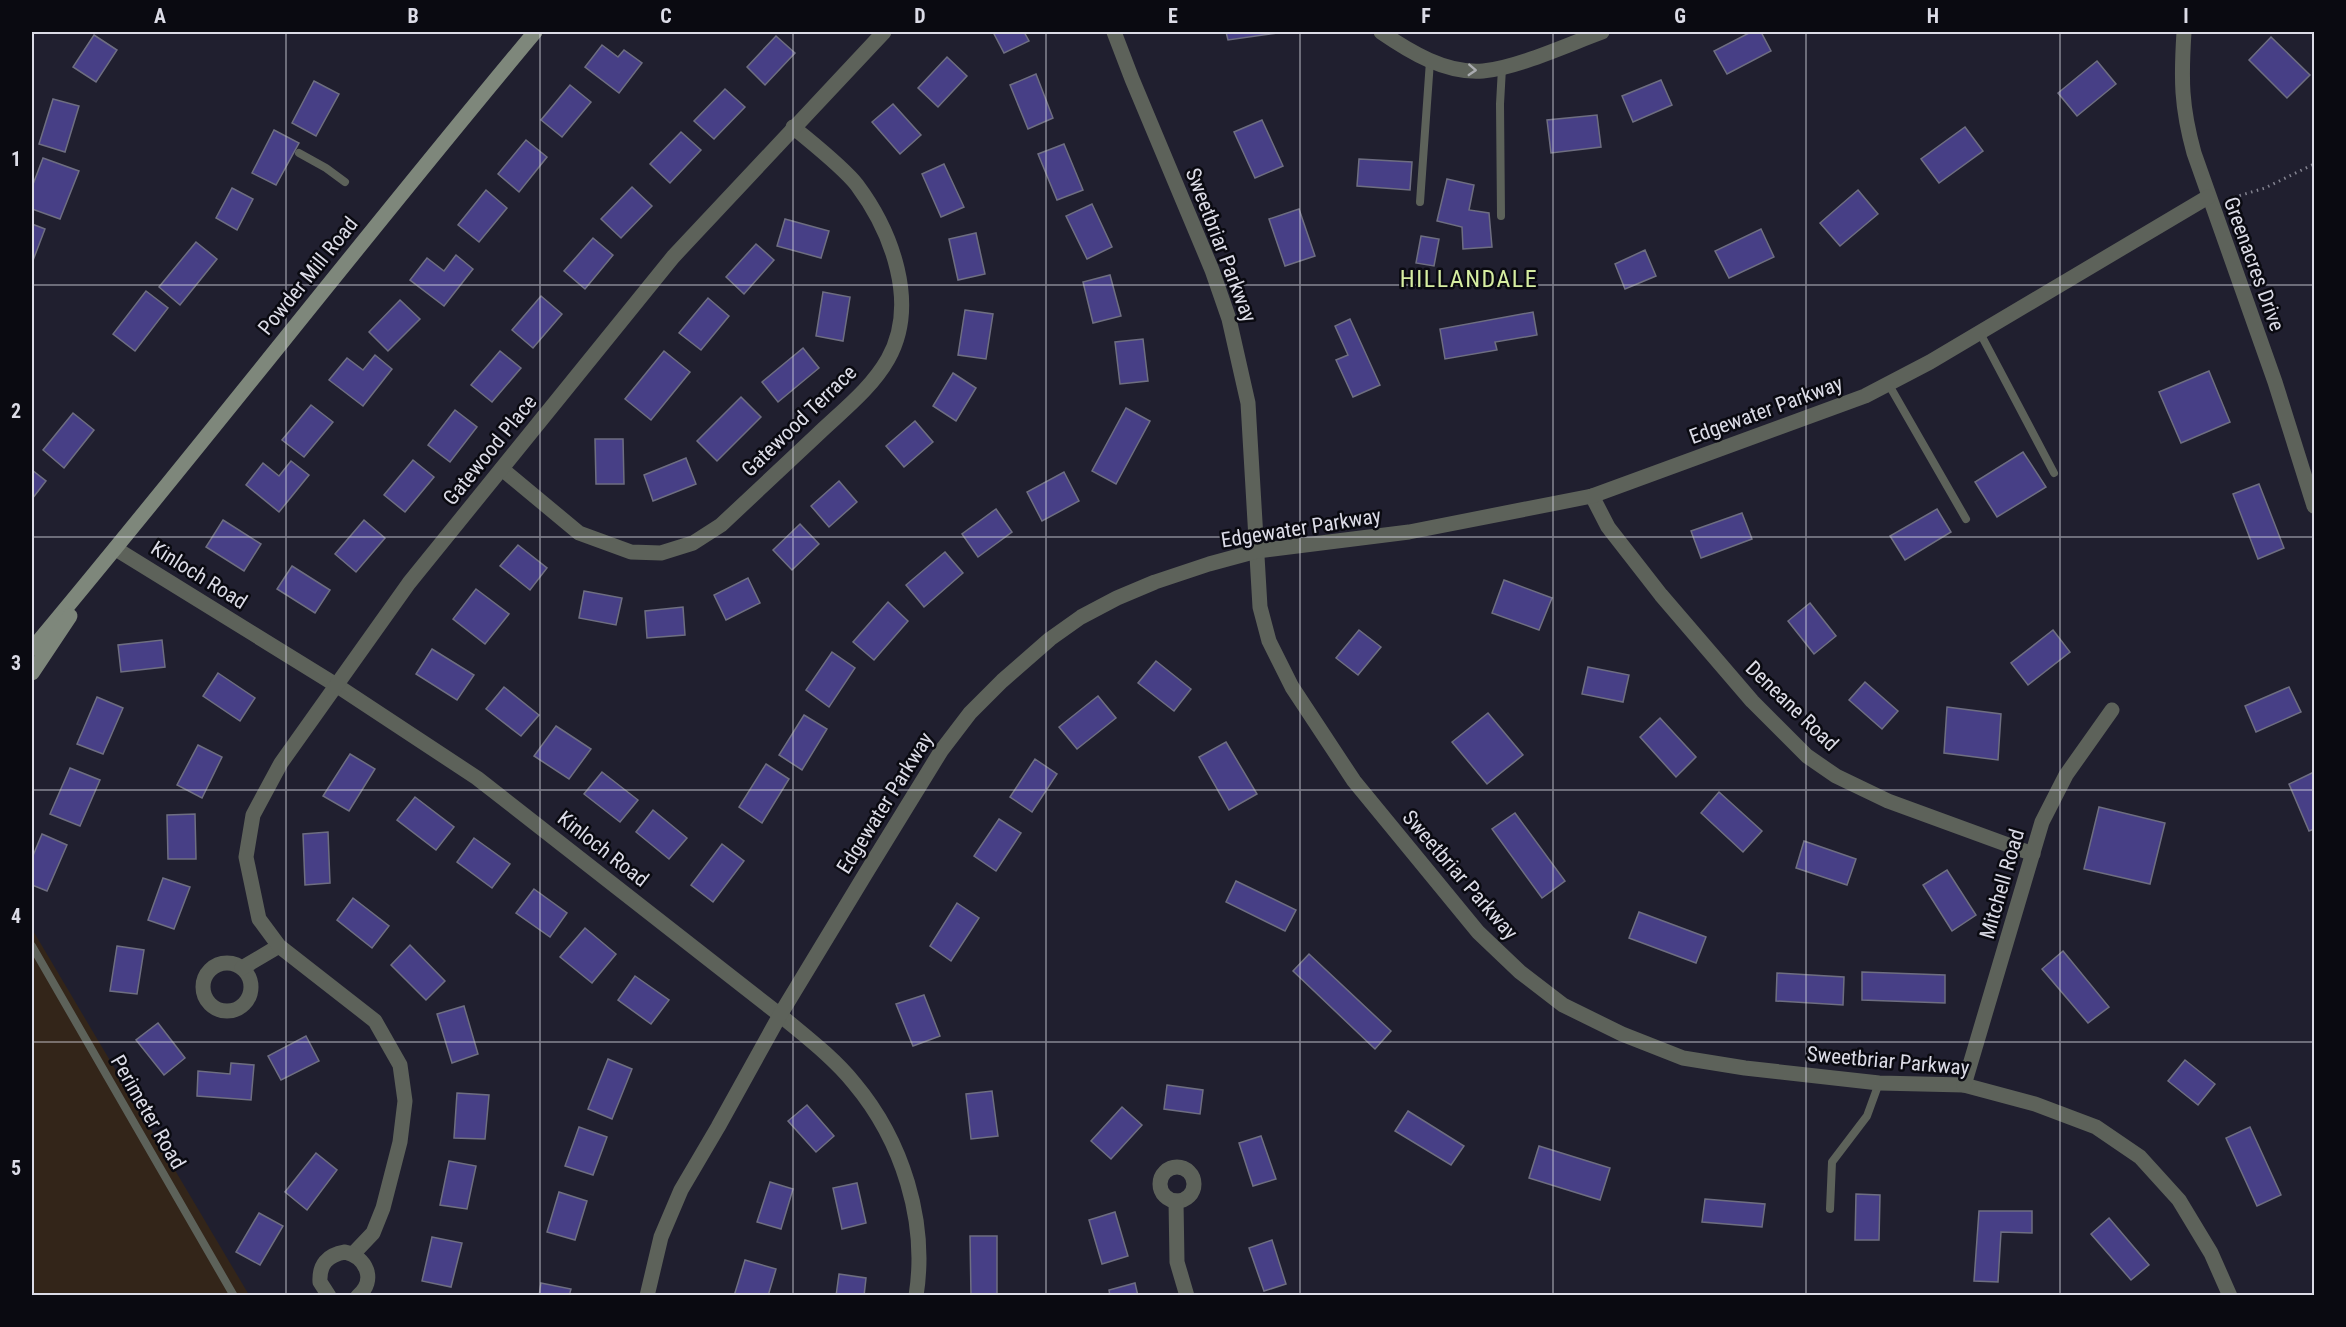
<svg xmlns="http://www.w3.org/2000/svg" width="2346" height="1327" font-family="'Roboto Condensed',sans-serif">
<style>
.commercial{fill:#332519}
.building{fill:#473f86;stroke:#6e6e81;stroke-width:1.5}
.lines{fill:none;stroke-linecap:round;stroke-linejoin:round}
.path{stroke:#838390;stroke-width:3;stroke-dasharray:1.5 4.5;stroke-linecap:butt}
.lane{stroke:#5d625a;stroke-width:8}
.street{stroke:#5d625a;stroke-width:15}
.secondary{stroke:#7e877b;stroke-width:15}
.oneway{stroke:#a9abaf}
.grid{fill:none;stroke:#dcdce7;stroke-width:1.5;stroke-opacity:0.55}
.labels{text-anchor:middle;stroke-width:5;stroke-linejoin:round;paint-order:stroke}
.street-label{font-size:21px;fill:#dcdce7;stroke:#0a0a11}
.quarter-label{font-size:24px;letter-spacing:1.5px;fill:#d6eda1;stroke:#0a0a11}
.neatline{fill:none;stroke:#dcdce7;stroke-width:2}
.grid-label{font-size:20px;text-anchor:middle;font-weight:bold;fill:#dcdce7}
</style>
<rect width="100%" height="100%" fill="#201f2f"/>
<path class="commercial" d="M32,929l217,366h-217z"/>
<g class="building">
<path d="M993,32h31l5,9 -25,12z"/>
<path d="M1226,32h51v1l-49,7z"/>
<path d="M1751,32h10l10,19 -44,23 -13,-23z"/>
<path d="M94,35l23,15 -21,32 -23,-15z"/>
<path d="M776,36l19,17 -30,32 -18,-18z"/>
<path d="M2271,37l39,38 -23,23 -38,-38z"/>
<path d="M602,45l16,12 6,-7 18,13 -23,30 -34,-26z"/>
<path d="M947,57l20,19 -29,31 -20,-19z"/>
<path d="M2097,61l19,23 -39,32 -19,-23z"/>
<path d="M1036,74l17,44 -25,11 -18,-44z"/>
<path d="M1661,80l11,25 -39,17 -11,-26z"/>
<path d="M314,81l25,13 -23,42 -24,-13z"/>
<path d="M570,85l21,17 -29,35 -21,-17z"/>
<path d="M725,89l20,18 -31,32 -20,-18z"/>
<path d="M53,99l26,7 -14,46 -26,-8z"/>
<path d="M893,104l28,31 -21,19 -28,-32z"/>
<path d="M1597,115l4,32 -50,6 -4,-33z"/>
<path d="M1262,120l21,46 -28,12 -21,-46z"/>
<path d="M1965,127l18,24 -44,32 -18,-24z"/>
<path d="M274,130l25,13 -23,42 -24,-12z"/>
<path d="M681,132l20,18 -31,33 -20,-19z"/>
<path d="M526,140l21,17 -28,35 -21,-18z"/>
<path d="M1064,144l19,46 -26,10 -19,-46z"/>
<path d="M43,158l36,13 -19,48 -28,-10v-22z"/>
<path d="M1359,159l53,3 -2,28 -53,-4z"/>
<path d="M944,164l20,43 -23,10 -19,-43z"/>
<path d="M1447,179l27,6 -5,25 20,3 3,34 -29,2 -1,-22 -25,-6z"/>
<path d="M632,187l20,19 -31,32 -20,-19z"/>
<path d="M232,188l21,11 -16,31 -21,-12z"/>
<path d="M486,190l21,18 -28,34 -21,-17z"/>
<path d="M1858,190l20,24 -38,32 -20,-23z"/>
<path d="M1092,204l20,43 -25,12 -21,-43z"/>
<path d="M1299,209l16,47 -30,10 -16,-47z"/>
<path d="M785,219l44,12 -8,27 -44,-12z"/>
<path d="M32,224l13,5 -13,34z"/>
<path d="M1761,229l13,28 -45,21 -14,-27z"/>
<path d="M976,233l9,41 -27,6 -9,-41z"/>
<path d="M1421,236l18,3 -5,27 -18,-3z"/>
<path d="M593,238l20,17 -28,34 -21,-18z"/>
<path d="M196,242l21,17 -37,46 -21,-18z"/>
<path d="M756,244l18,16 -30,34 -18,-17z"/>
<path d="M1645,250l11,26 -31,13 -10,-25z"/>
<path d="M456,255l17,14 -29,37 -34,-26 17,-22 17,13z"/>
<path d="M1110,275l11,41 -28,7 -10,-41z"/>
<path d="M146,291l22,17 -33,43 -22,-17z"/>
<path d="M823,292l27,5 -7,44 -27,-5z"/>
<path d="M541,296l21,18 -29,34 -21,-18z"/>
<path d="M708,298l21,18 -28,34 -22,-17z"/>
<path d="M400,300l20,19 -32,32 -19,-19z"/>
<path d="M965,310l28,4 -7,45 -28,-4z"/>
<path d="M1533,312l4,23 -42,7 2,8 -52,9 -5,-30z"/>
<path d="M1350,319l30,66 -27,12 -17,-37 12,-5 -13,-29z"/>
<path d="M1143,339l5,42 -28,3 -5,-42z"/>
<path d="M803,348l16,20 -41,34 -16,-20z"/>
<path d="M500,351l21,17 -29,34 -21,-17z"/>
<path d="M664,351l26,21 -39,48 -26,-21z"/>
<path d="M375,355l17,14 -29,37 -34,-26 18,-22 16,12z"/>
<path d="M2209,371l21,51 -49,21 -22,-51z"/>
<path d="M953,373l23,15 -20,33 -23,-15z"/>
<path d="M741,397l20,20 -44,44 -20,-20z"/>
<path d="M311,405l22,17 -29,35 -22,-17z"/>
<path d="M1126,408l24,13 -34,63 -24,-13z"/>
<path d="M455,410l22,17 -27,35 -22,-17z"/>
<path d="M73,413l21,17 -30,38 -21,-18z"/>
<path d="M915,421l18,21 -29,25 -18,-21z"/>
<path d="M595,439h28l1,45h-28z"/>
<path d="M2023,452l23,35 -49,30 -22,-35z"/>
<path d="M686,458l10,26 -43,17 -9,-26z"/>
<path d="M413,460l21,17 -29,35 -21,-17z"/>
<path d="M291,461l18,14 -30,37 -33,-27 17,-22 16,13z"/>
<path d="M32,470l14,11 -14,18z"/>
<path d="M1064,472l15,29 -37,20 -15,-29z"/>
<path d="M839,481l18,21 -28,25 -18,-21z"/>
<path d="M2259,484l25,64 -26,11 -25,-65z"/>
<path d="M996,509l16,23 -34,25 -16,-23z"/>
<path d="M1937,509l14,23 -46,28 -15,-24z"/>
<path d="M1742,513l10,26 -51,19 -10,-27z"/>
<path d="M223,520l38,24 -17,27 -38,-24z"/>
<path d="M364,520l21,18 -29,34 -21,-18z"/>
<path d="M800,524l19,20 -27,26 -19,-20z"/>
<path d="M518,545l29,23 -17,22 -30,-24z"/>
<path d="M945,552l18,21 -39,34 -18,-22z"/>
<path d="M292,566l38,24 -15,23 -38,-24z"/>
<path d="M748,578l12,25 -34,17 -12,-25z"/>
<path d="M1504,580l48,18 -13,32 -47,-17z"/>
<path d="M476,589l33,25 -24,30 -32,-25z"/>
<path d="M584,591l38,7 -6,27 -37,-7z"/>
<path d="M888,602l20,19 -34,39 -21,-18z"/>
<path d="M1810,603l26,33 -22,18 -26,-33z"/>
<path d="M683,607l2,28 -38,3 -2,-27z"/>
<path d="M1359,630l22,17 -23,28 -22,-17z"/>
<path d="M2053,630l17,22 -42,33 -17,-22z"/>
<path d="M162,640l3,27 -44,5 -3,-27z"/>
<path d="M432,649l42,26 -17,25 -41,-26z"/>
<path d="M832,652l23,16 -26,39 -23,-17z"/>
<path d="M1156,661l35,28 -17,22 -36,-28z"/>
<path d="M1588,667l41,8 -6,27 -41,-8z"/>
<path d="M218,673l37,25 -15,23 -37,-25z"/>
<path d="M1865,682l33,29 -16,18 -33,-29z"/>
<path d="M504,687l35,28 -18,21 -35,-27z"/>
<path d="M2289,687l12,25 -45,20 -11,-26z"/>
<path d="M1098,696l18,22 -39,31 -18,-22z"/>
<path d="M97,697l26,11 -20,46 -26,-10z"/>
<path d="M1947,707l54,7 -3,46 -54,-7z"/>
<path d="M1488,713l35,42 -36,29 -35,-42z"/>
<path d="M804,715l23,14 -25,41 -23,-15z"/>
<path d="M1660,718l36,39 -20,20 -36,-40z"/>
<path d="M556,726l35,23 -22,30 -35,-23z"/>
<path d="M1226,742l31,52 -28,16 -30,-53z"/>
<path d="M198,745l24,12 -20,41 -25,-13z"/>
<path d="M350,754l25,15 -26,42 -26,-15z"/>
<path d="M1035,759l22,15 -25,38 -22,-15z"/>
<path d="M766,764l23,15 -27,44 -23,-16z"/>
<path d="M70,768l30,12 -20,46 -30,-12z"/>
<path d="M602,772l36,28 -18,22 -36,-28z"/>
<path d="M2314,772v57l-5,2 -20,-47z"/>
<path d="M1719,792l43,39 -19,21 -42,-39z"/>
<path d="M415,797l39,30 -18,23 -39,-30z"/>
<path d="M2099,807l66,16 -15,61 -66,-15z"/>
<path d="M653,810l34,28 -18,21 -33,-27z"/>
<path d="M1515,813l50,68 -23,17 -50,-69z"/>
<path d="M195,814l1,45h-28l-1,-44z"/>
<path d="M999,819l22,14 -25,38 -22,-15z"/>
<path d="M328,832l2,51 -25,2 -2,-51z"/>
<path d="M42,834l25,11 -20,46 -15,-6v-27z"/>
<path d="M474,838l36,26 -18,24 -35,-26z"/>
<path d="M1804,841l52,18 -9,26 -51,-17z"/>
<path d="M722,844l22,17 -31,41 -22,-17z"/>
<path d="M1947,870l29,45 -24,16 -29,-46z"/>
<path d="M163,878l27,9 -16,42 -26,-9z"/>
<path d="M1236,881l60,29 -11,21 -59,-29z"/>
<path d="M534,889l33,24 -17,24 -34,-24z"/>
<path d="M353,898l36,28 -17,22 -35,-28z"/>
<path d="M957,903l22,15 -28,43 -21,-15z"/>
<path d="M1639,912l67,25 -10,26 -67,-25z"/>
<path d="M585,928l31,26 -24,29 -32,-26z"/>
<path d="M410,945l35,36 -19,19 -35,-35z"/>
<path d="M117,946l27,4 -7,44 -27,-3z"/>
<path d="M2063,951l46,56 -21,16 -46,-54z"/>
<path d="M1309,954l82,77 -16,18 -82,-78z"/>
<path d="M1862,972l83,3v28l-83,-3z"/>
<path d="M1777,973l67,4 -1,28 -67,-4z"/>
<path d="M635,976l34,24 -18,24 -33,-24z"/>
<path d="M924,995l16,41 -27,10 -17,-42z"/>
<path d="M464,1006l14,48 -26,9 -15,-49z"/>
<path d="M158,1023l27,35 -21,17 -28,-35z"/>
<path d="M306,1036l13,25 -38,19 -13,-24z"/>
<path d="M608,1059l24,10 -20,50 -24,-10z"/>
<path d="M2185,1060l30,24 -17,21 -30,-24z"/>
<path d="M231,1063l23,2 -3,35 -54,-4 1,-25 32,3z"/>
<path d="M1167,1085l36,5 -3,24 -36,-5z"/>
<path d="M992,1091l6,45 -27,3 -5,-45z"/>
<path d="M457,1093l32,2 -4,44 -31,-1z"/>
<path d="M807,1105l27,31 -18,16 -28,-31z"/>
<path d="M1122,1107l20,18 -31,34 -20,-18z"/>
<path d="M1408,1111l56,35 -13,19 -56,-34z"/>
<path d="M579,1127l28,10 -14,38 -28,-9z"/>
<path d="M2250,1127l31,68 -24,11 -31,-68z"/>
<path d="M1261,1136l15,43 -23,7 -14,-43z"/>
<path d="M1539,1146l71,22 -10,32 -71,-22z"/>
<path d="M316,1153l21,17 -30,40 -22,-18z"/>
<path d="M449,1161l27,5 -9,43 -27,-4z"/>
<path d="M770,1182l23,7 -12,40 -24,-7z"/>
<path d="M857,1183l9,40 -24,6 -9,-41z"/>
<path d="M559,1192l28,9 -12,39 -28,-8z"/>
<path d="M1856,1194l24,1 -1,45h-24z"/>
<path d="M1705,1199l60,5 -3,23 -60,-5z"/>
<path d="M1979,1211h53v22l-31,-1 -3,50 -24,-1z"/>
<path d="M1115,1212l13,44 -26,8 -13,-44z"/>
<path d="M259,1213l24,13 -23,39 -24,-13z"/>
<path d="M2109,1218l40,47 -18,15 -40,-46z"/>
<path d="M970,1236h27v60h-26z"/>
<path d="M432,1237l30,6 -11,44 -29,-6z"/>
<path d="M1272,1240l14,44 -22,7 -15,-43z"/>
<path d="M745,1260l31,9 -8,27h-34z"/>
<path d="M839,1274l27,4 -2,18h-28z"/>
<path d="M541,1283l30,6 -2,7h-30z"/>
<path d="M1135,1283l3,13h-28l-1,-6z"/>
</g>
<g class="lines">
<path class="path" d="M2228,199l37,-11 49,-24"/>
<g class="lane">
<path d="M299,153l27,15 19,14"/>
<path d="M1420,202l10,-141"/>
<path d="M1501,216l-1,-112 2,-36"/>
<path d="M1979,331l75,142"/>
<path d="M1889,385l77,134"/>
<path d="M32,946l202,350"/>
<path d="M1830,1209l2,-47 35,-46 12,-33"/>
</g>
<g class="street">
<path d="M1114,32l18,47 80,191 17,49 19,84 12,204 9,34 23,46 62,94 124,151 42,40 43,33 59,29 61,24 62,10 134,15 85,2 71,19 61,23 44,30 39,43 32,53 19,43"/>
<path d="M1381,32c29,20 65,42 102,39 34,-3 86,-27 119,-39"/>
<path d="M2184,32c-3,47 -3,74 10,121l81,229 39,124"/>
<path d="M502,469l77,64 52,19 30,1 32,-10 28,-18c32,-30 64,-60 96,-90 25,-24 54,-46 71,-76 31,-55 4,-127 -31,-174 -14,-18 -45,-42 -64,-58"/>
<path d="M1592,496l16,31 53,68 91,106 55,55 29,20 52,25 145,53"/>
<path d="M116,549l220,136 141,93 303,237c25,21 53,42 74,68 48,57 74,138 62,213"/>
<circle cx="227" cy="987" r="24"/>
<path d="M242,968l37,-22"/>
<path d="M1964,1085l78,-263 24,-47 46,-65"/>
<circle cx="1177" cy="1184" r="17"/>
<path d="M1176,1201l1,61 10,34"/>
<path d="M353,1254l20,-21 10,-25 17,-66 5,-41 -5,-36 -25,-44 -96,-75 -20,-27 -13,-62 7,-42 28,-52 128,-180 264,-326 211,-225"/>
<path d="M329,1296l-9,-14c-1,-17 7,-27 25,-30 21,5 32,28 13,44"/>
<path d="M647,1296l14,-59 20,-47 37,-63 62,-112 86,-142 75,-122 29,-38 32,-32 48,-42 31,-22 36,-19 38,-16 54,-18 48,-13 152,-19 183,-36 273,-100 65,-34 278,-165"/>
</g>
<g class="secondary">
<path d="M32,649c170,-203 333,-414 503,-617"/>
<path d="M32,673l38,-57"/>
</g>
</g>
<defs><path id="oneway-chevron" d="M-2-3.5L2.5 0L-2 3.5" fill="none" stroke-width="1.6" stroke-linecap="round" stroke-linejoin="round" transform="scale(1.5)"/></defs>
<use class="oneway" href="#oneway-chevron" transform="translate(1472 70) rotate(3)"/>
<path class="grid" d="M286,32v1264M540,32v1264M793,32v1264M1046,32v1264M1300,32v1264M1553,32v1264M1806,32v1264M2060,32v1264M32,285h2282M32,537h2282M32,790h2282M32,1042h2282"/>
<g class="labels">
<g class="street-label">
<text transform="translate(1221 245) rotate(69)" y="7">Sweetbriar Parkway</text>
<text transform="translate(2254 264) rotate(70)" y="7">Greenacres Drive</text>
<text transform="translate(308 276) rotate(-51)" y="7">Powder Mill Road</text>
<text transform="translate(1766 410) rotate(-20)" y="7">Edgewater Parkway</text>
<text transform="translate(799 421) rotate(-44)" y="7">Gatewood Terrace</text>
<text transform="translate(490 450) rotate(-51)" y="7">Gatewood Place</text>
<text transform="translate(1301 528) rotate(-9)" y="7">Edgewater Parkway</text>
<text transform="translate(199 575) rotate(32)" y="7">Kinloch Road</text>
<text transform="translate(1792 706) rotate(44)" y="7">Deneane Road</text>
<text transform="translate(885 803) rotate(-58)" y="7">Edgewater Parkway</text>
<text transform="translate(603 849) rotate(38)" y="7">Kinloch Road</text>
<text transform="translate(1460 875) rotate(49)" y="7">Sweetbriar Parkway</text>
<text transform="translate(2002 884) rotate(-74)" y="7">Mitchell Road</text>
<text transform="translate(1888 1061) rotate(5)" y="7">Sweetbriar Parkway</text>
<text transform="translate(148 1112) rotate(60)" y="7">Perimeter Road</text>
</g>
<g class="quarter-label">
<text x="1469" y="287">HILLANDALE</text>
</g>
</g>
<rect width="2346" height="1327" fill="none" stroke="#0a0a11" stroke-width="66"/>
<rect x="33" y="33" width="2280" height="1261" class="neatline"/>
<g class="grid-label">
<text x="160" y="23">A</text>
<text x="413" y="23">B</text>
<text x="666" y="23">C</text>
<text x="920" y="23">D</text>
<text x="1173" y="23">E</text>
<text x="1426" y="23">F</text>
<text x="1680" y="23">G</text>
<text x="1933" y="23">H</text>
<text x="2186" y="23">I</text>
<text x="16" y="166">1</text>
<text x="16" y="418">2</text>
<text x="16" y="670">3</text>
<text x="16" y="923">4</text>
<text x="16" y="1175">5</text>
</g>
</svg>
